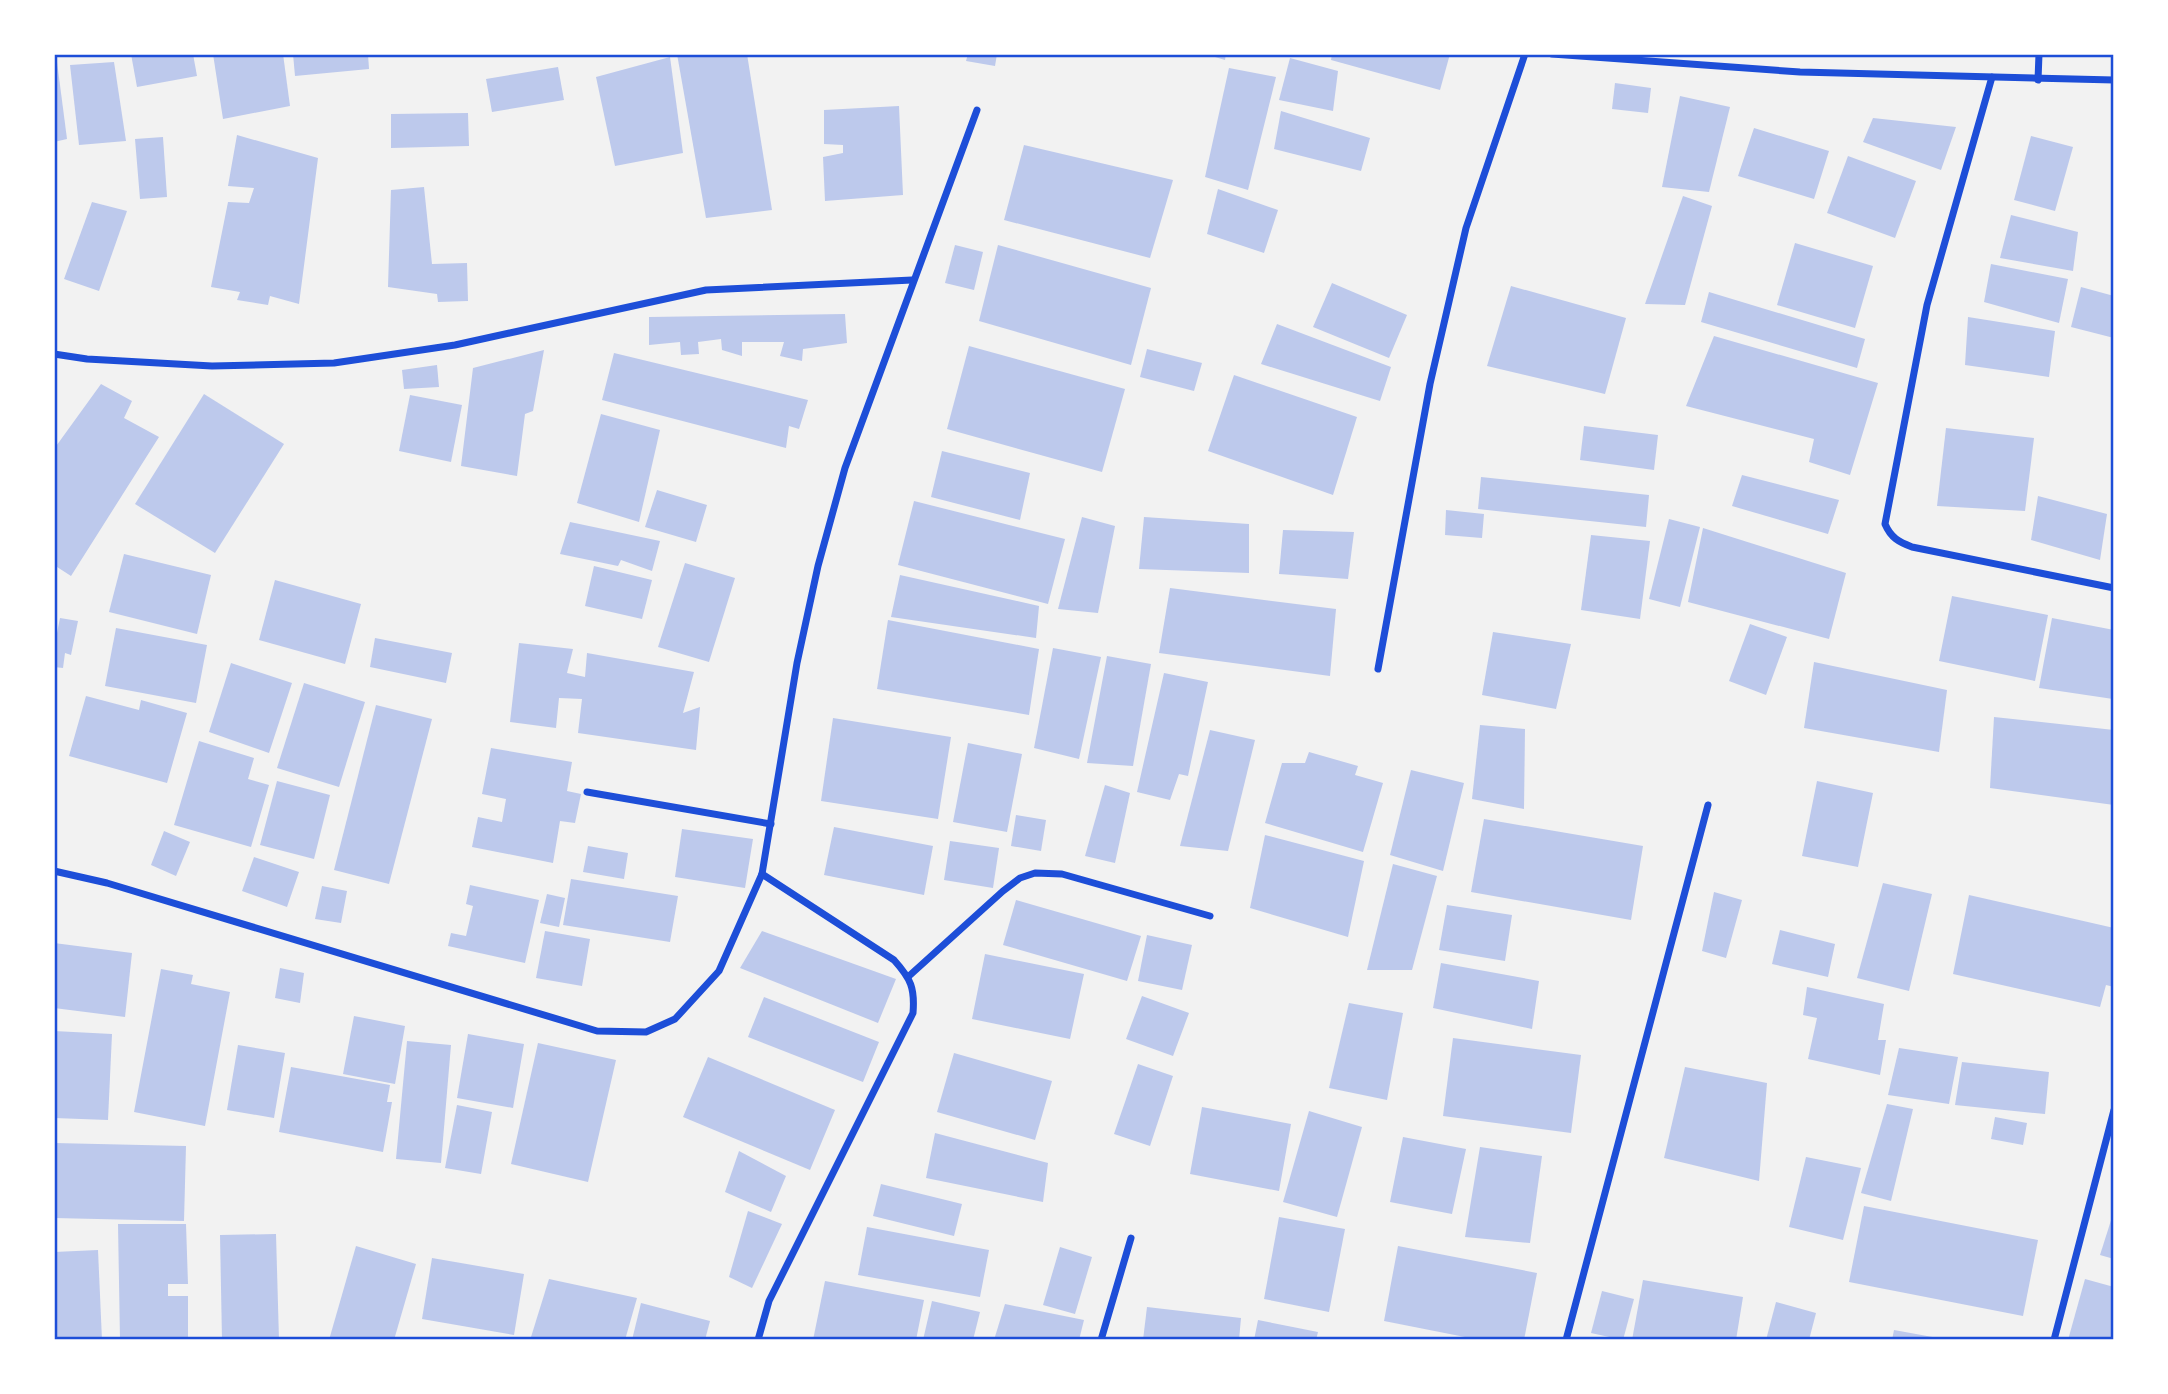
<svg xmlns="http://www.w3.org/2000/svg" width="2168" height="1394" font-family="'PT Serif',serif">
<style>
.building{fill:#bdc9ec}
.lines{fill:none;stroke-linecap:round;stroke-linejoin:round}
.minor{stroke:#1d4ed8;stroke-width:7}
.neatline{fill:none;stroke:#1d4ed8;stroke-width:2.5}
</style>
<rect width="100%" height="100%" fill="#f2f2f2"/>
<g class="building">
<path d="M131,54h62l4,22 -60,11z"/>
<path d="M213,54h70l7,52 -67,13z"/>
<path d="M293,54h75l1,15 -74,7z"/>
<path d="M677,54h70l25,156 -66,8z"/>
<path d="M968,54h29l-2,12 -29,-5z"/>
<path d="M1205,54h21l-1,6z"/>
<path d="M1332,54h118l-10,36 -109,-30z"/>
<path d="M670,57l13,96 -68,13 -19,-89z"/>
<path d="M1290,58l48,13 -5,40 -54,-11z"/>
<path d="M57,62l10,77 -13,3v-79z"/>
<path d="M114,62l12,79 -47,4 -9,-80z"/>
<path d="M558,67l6,33 -72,12 -6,-33z"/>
<path d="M1229,68l47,9 -28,113 -43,-13z"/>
<path d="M1615,83l36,5 -3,25 -36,-4z"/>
<path d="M1680,96l50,11 -21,85 -47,-5z"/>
<path d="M899,106l4,89 -78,6 -2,-44 20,-4v-8l-19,-1v-34z"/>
<path d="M1281,111l89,27 -9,33 -87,-22z"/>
<path d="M468,113l1,33 -78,2v-34z"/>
<path d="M1873,118l83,9 -15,43 -78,-28z"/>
<path d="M1754,128l75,23 -15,48 -76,-23z"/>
<path d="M237,135l81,23 -19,146 -29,-8 -2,9 -31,-5 3,-8 -29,-5 17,-85 21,1 5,-15 -26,-2z"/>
<path d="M2031,136l42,11 -18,64 -41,-11z"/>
<path d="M163,137l4,60 -27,2 -5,-60z"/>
<path d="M1024,145l149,35 -23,78 -146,-38z"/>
<path d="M1848,156l68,25 -21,57 -68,-25z"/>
<path d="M424,187l8,77 35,-1 1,38 -30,1 -1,-8 -49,-7 3,-97z"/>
<path d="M1218,189l60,21 -14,43 -57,-19z"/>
<path d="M1683,196l29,10 -27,99 -40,-1z"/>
<path d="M92,202l35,9 -28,80 -35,-12z"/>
<path d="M2011,215l67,17 -5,39 -73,-13z"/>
<path d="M1795,243l78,23 -18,62 -78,-23z"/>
<path d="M955,245l28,7 -9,38 -29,-7z"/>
<path d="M998,245l153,43 -20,77 -152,-44z"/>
<path d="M1991,264l77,15 -9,44 -75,-21z"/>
<path d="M1332,283l75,32 -18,43 -76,-31z"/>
<path d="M1511,286l115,32 -21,76 -118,-28z"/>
<path d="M2081,287l33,9v42l-43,-11z"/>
<path d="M1709,292l156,47 -8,29 -156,-46z"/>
<path d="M845,314l2,29 -44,6 -1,12 -22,-5 4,-14h-42v14l-20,-6 -1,-11 -23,3 1,12 -18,1 -1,-13 -31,3v-28z"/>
<path d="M1968,317l87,14 -6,46 -84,-12z"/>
<path d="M1277,324l114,43 -11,34 -119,-37z"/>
<path d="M1714,336l164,47 -28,92 -41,-13 5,-23 -128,-33z"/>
<path d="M969,346l156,43 -23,83 -155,-43z"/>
<path d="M1147,349l55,14 -8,28 -54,-14z"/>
<path d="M544,350l-11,61 -8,3 -8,62 -56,-10 12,-98z"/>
<path d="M614,353l194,47 -9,29 -10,-3 -3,22 -184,-48z"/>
<path d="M437,365l2,22 -35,2 -2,-19z"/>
<path d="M1234,375l123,42 -24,78 -125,-44z"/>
<path d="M101,384l31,17 -8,17 35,19 -88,139 -17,-11v-116z"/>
<path d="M204,394l80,50 -69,109 -80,-49z"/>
<path d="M410,395l52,10 -11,57 -52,-11z"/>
<path d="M601,414l59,16 -21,92 -62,-19z"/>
<path d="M1584,426l74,9 -4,35 -74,-10z"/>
<path d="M1946,428l88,10 -9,73 -88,-5z"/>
<path d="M942,451l88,22 -10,47 -89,-23z"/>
<path d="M1742,475l97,25 -11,34 -96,-28z"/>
<path d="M1481,477l168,18 -3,32 -168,-18z"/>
<path d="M657,490l50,15 -11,37 -51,-15z"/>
<path d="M2038,496l69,18 -7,46 -69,-20z"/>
<path d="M914,501l151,38 -17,65 -150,-39z"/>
<path d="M1446,510l38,4 -2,24 -37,-3z"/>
<path d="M1082,517l33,9 -17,87 -40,-4z"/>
<path d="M1144,517l105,7v49l-110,-4z"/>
<path d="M1669,519l31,8 -20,80 -31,-8z"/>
<path d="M570,522l90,19 -8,30 -31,-11 -3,6 -58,-12z"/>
<path d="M1703,528l143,45 -17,66 -141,-37z"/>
<path d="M1283,530l71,2 -6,47 -69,-5z"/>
<path d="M1591,535l59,6 -10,78 -59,-9z"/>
<path d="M124,554l87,21 -14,59 -88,-22z"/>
<path d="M685,563l50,15 -26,84 -51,-15z"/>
<path d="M594,566l58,14 -10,39 -57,-13z"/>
<path d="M900,575l139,31 -3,32 -145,-21z"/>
<path d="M275,580l86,24 -16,60 -86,-24z"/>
<path d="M1170,588l166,21 -6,67 -171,-23z"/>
<path d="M1952,596l96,19 -13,66 -96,-20z"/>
<path d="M60,618l18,3 -7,34 -6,-2 -2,15 -9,-1v-19z"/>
<path d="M2052,618l62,12 -1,69 -74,-11z"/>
<path d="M888,620l151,29 -10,66 -152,-26z"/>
<path d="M1750,624l37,13 -21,58 -37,-14z"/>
<path d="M116,628l91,17 -11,58 -91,-17z"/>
<path d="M1493,632l78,12 -15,65 -74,-14z"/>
<path d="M375,638l77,15 -6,30 -76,-16z"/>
<path d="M519,643l54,6 -6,24 18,4 2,-24 107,19 -11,41 17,-6 -4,43 -118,-17 4,-34 -23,-1 -3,30 -46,-6z"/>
<path d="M1053,648l48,9 -22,102 -45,-11z"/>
<path d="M1107,656l44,8 -18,102 -46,-3z"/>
<path d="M1814,662l133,28 -8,62 -135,-24z"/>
<path d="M231,663l61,20 -23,70 -60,-21z"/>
<path d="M1164,673l44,9 -20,94 -9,-2 -9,26 -33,-8z"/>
<path d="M304,683l61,19 -26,85 -62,-19z"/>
<path d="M86,696l53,14 2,-10 46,13 -20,70 -98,-27z"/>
<path d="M376,705l56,14 -43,165 -55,-14z"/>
<path d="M1994,717l120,13v75l-124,-17z"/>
<path d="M833,718l118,19 -13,82 -117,-18z"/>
<path d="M1480,725l45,4 -1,80 -52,-10z"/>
<path d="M1210,730l45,10 -27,111 -48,-5z"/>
<path d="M199,741l55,17 -6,21 21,6 -18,62 -77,-22z"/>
<path d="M968,743l54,11 -15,78 -54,-10z"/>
<path d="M491,748l81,14 -5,29 14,3 -6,29 -15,-2 -7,42 -81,-16 6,-30 24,5 4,-23 -24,-5z"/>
<path d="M1309,752l49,14 -3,9 28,8 -20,69 -98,-29 17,-60h23z"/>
<path d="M1411,770l53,13 -21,88 -53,-16z"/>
<path d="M277,781l53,14 -16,64 -54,-14z"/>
<path d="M1817,781l56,12 -15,74 -56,-11z"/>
<path d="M1105,785l25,8 -15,70 -30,-7z"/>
<path d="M1016,815l30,5 -5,31 -30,-5z"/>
<path d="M1484,819l159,27 -12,74 -160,-28z"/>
<path d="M834,827l99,19 -9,49 -100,-20z"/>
<path d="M682,829l71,10 -8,49 -70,-11z"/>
<path d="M164,831l26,11 -14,34 -25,-11z"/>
<path d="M1265,835l99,26 -16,76 -98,-29z"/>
<path d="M950,841l49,7 -6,40 -49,-8z"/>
<path d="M588,846l40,7 -4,26 -41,-7z"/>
<path d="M254,857l45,15 -12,35 -45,-16z"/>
<path d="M1393,864l44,12 -25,94h-45z"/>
<path d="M571,879l107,17 -8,46 -107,-17z"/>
<path d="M1883,883l49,11 -23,97 -52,-13z"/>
<path d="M470,885l69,15 -14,63 -77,-17 3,-13 15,3 7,-30 -7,-2z"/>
<path d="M322,886l25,5 -6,32 -26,-4z"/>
<path d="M1714,892l28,8 -16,58 -24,-7z"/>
<path d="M547,894l18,4 -6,29 -19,-4z"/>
<path d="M1969,895l145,33 -2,20h2v39l-8,-2 -6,22 -147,-33z"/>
<path d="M1016,900l125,36 -14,45 -124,-36z"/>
<path d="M1447,905l65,10 -7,46 -66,-11z"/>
<path d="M1780,930l55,14 -7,33 -56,-13z"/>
<path d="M545,931l45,8 -8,47 -46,-8z"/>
<path d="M762,931l134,48 -18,44 -138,-55z"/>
<path d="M1147,935l45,10 -10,45 -44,-9z"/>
<path d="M54,943l78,10 -7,64 -71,-9z"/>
<path d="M985,954l99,20 -14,65 -98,-20z"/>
<path d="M1441,963l98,18 -7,48 -99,-21z"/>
<path d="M280,968l24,5 -4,30 -25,-5z"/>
<path d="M161,969l32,6 -2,9 39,8 -25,134 -71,-14z"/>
<path d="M1807,987l77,17 -6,36h8l-6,35 -72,-16 9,-41 -14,-3z"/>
<path d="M1142,996l47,17 -16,43 -47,-17z"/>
<path d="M764,997l115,45 -16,40 -115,-45z"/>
<path d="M1349,1003l54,10 -16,87 -58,-12z"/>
<path d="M354,1016l51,10 -10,58 -52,-10z"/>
<path d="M54,1031l58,3 -4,86 -54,-2z"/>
<path d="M468,1034l56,10 -11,64 -56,-10z"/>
<path d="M1453,1038l128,17 -10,78 -128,-17z"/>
<path d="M407,1041l44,4 -10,118 -45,-4z"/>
<path d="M538,1043l78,17 -28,122 -77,-18z"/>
<path d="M238,1045l47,8 -11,65 -47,-8z"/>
<path d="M1899,1048l59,9 -9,47 -61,-9z"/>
<path d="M954,1053l98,28 -17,59 -98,-28z"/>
<path d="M708,1057l127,53 -25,60 -127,-53z"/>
<path d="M1962,1062l87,10 -4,42 -90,-9z"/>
<path d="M1138,1064l35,12 -23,70 -36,-12z"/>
<path d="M291,1067l99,18 -3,17h5l-9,50 -104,-20z"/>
<path d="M1685,1067l82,16 -8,98 -95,-23z"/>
<path d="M1887,1104l26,5 -22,92 -30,-8z"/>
<path d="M457,1105l35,7 -11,62 -36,-6z"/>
<path d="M1202,1107l89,17 -12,67 -89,-17z"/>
<path d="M1309,1111l53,16 -25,90 -54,-15z"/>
<path d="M1995,1117l32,6 -4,22 -32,-6z"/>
<path d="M935,1133l113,30 -5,39 -117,-24z"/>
<path d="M1403,1137l63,12 -14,65 -62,-12z"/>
<path d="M54,1143l132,3 -2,75 -130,-3z"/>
<path d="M1480,1147l62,9 -12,87 -65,-6z"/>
<path d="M739,1151l47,25 -15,36 -46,-20z"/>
<path d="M1806,1157l55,11 -18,72 -54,-13z"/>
<path d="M881,1184l81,20 -8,32 -81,-20z"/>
<path d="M1864,1206l174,34 -15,76 -174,-34z"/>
<path d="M748,1211l34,13 -30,64 -23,-11z"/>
<path d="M2113,1214h1v45l-14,-4z"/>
<path d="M1279,1217l66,12 -16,83 -65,-13z"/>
<path d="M118,1224h68l2,60h-20v12h20v44h-68z"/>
<path d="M867,1227l122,23 -9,47 -122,-22z"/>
<path d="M276,1234l3,106h-57l-2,-105z"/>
<path d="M356,1246l60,18 -22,76h-65z"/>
<path d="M1398,1246l139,27 -13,67h-44l-96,-19z"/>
<path d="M1060,1247l32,10 -17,57 -32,-9z"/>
<path d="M98,1250l4,90h-48v-88z"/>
<path d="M432,1258l92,16 -10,61 -92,-16z"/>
<path d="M549,1279l88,19 -12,42h-83l-11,-3z"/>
<path d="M2085,1279l29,8v53h-46z"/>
<path d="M1643,1280l100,17 -7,43h-104z"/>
<path d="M825,1281l99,19 -8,40h-103z"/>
<path d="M1602,1291l32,8 -11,41 -32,-7z"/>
<path d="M932,1301l48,11 -7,28h-50z"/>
<path d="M1776,1302l40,11 -7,27h-43z"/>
<path d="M641,1303l69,18 -5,19h-73z"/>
<path d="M1005,1304l79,16 -5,20h-85z"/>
<path d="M1147,1307l94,11 -2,22h-96z"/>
<path d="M1258,1320l60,12 -2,8h-62z"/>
<path d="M1894,1330l44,8v2h-46z"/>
</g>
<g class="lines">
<g class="minor">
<path d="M1552,54l248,18 314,8"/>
<path d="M1992,77l-65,228 -42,219c6,14 14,18 27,23l202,41"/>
<path d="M2038,80l1,-26"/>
<path d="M54,354l33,5 125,7 122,-3 121,-18 251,-55 206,-10"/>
<path d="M1378,669l52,-285 36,-156 59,-174"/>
<path d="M587,792l184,32"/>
<path d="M54,871l53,12 490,148 49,1 29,-13 44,-48 43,-97 35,-211 21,-97 27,-98 132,-358"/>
<path d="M909,976l94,-85 17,-13 15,-5 27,1 148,42"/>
<path d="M758,1340l11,-39 144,-288c2,-25 -2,-34 -19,-53l-132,-86"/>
<path d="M1101,1340l30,-102"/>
<path d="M1566,1340l142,-535"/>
<path d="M2054,1340l60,-230"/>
</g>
</g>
<rect width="2168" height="1394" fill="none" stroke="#ffffff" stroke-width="112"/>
<rect x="56" y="56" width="2056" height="1282" class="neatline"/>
</svg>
